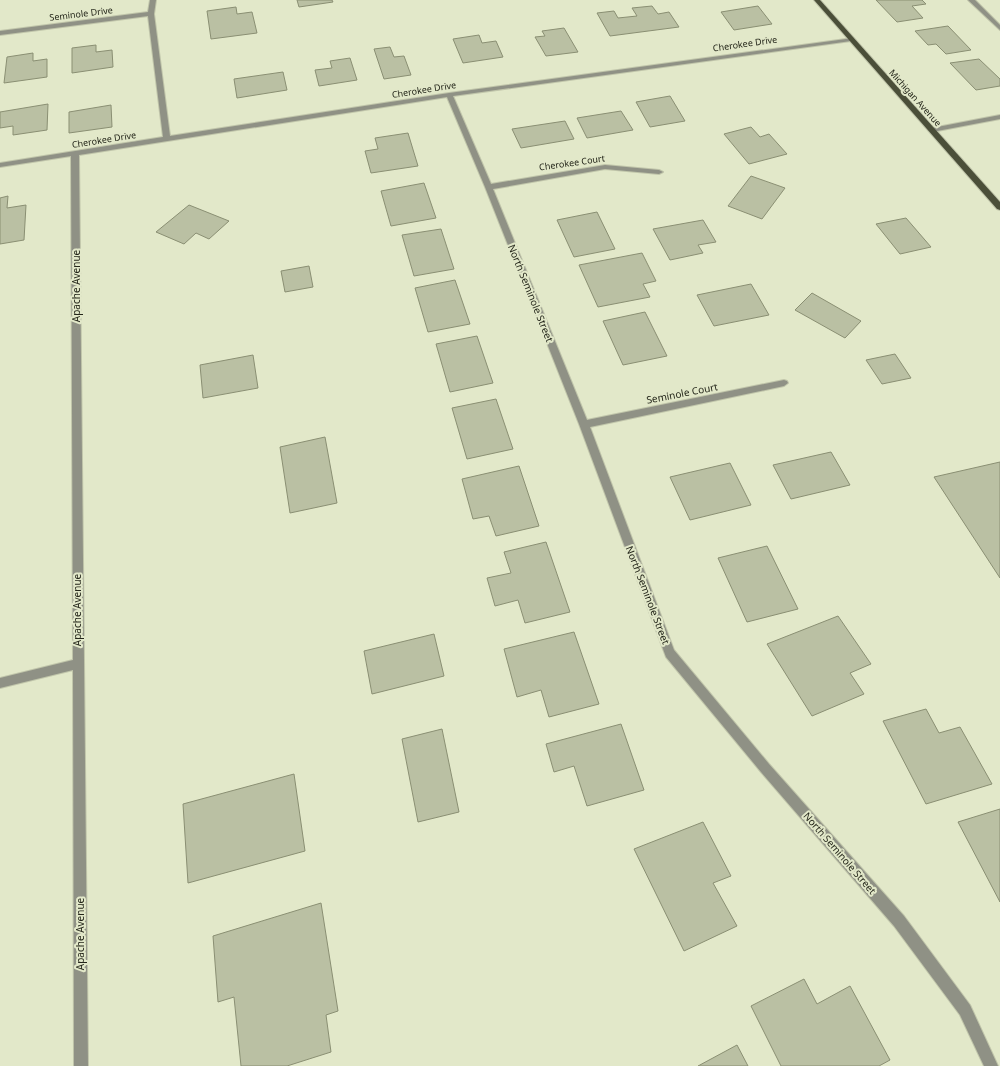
<svg xmlns="http://www.w3.org/2000/svg" width="1000" height="1066" font-family="'Noto Sans',sans-serif">
<style>
.building{fill:#bac0a3;stroke:#8a8f73}
.lines{fill:none;stroke-linecap:round;stroke-linejoin:round}
.minor-casing{stroke:#c0c5aa;stroke-width:2}
.major-casing{stroke:#c0c5aa;stroke-width:2}
.minor{fill:#8f9185;fill-rule:evenodd}
.major{fill:#4b4f39;fill-rule:evenodd}
.labels{text-anchor:middle;stroke-width:4;stroke-linejoin:round;paint-order:stroke}
.far-street-label{font-size:9px;fill:#24261a;stroke:#e2e8c9}
.street-label{font-size:10px;fill:#24261a;stroke:#e2e8c9}
</style>
<rect width="100%" height="100%" fill="#e2e8c9"/>
<g class="building">
<path d="M297,0h35l1,2 -34,5z"/>
<path d="M876,0h46l4,4 -14,2 11,12 -26,4z"/>
<path d="M652,6l6,8 11,-2 10,15 -69,9 -13,-23 17,-2 4,7 19,-2 -5,-8z"/>
<path d="M758,6l14,18 -38,6 -13,-18z"/>
<path d="M236,7l1,7 15,-2 5,21 -46,6 -4,-28z"/>
<path d="M948,26l23,24 -25,4 -10,-10 -8,1 -13,-14z"/>
<path d="M564,28l14,24 -32,4 -11,-19 10,-1 -3,-5z"/>
<path d="M479,35l3,8 14,-2 7,16 -40,6 -10,-24z"/>
<path d="M96,45v7l16,-2 1,17 -41,6v-25z"/>
<path d="M390,47l4,10 10,-1 7,19 -27,4 -10,-30z"/>
<path d="M33,53v8l14,-2v18l-43,6 3,-26z"/>
<path d="M350,58l7,22 -38,6 -4,-16 17,-2 -2,-7z"/>
<path d="M979,59l21,20v7l-24,4 -26,-27z"/>
<path d="M283,72l4,18 -50,8 -3,-19z"/>
<path d="M670,96l15,25 -35,6 -14,-25z"/>
<path d="M48,104l-1,26 -34,5v-9l-13,2v-16z"/>
<path d="M111,105l1,22 -43,6v-21z"/>
<path d="M621,111l12,19 -46,8 -10,-20z"/>
<path d="M565,121l9,18 -53,9 -9,-19z"/>
<path d="M751,127l9,10 9,-3 18,20 -38,10 -25,-30z"/>
<path d="M408,133l10,33 -47,7 -6,-22 13,-2 -3,-11z"/>
<path d="M751,176l34,12 -23,31 -34,-13z"/>
<path d="M424,183l12,35 -45,8 -10,-35z"/>
<path d="M8,196l-1,12 19,-3 -2,35 -24,4v-46z"/>
<path d="M189,205l40,16 -20,18 -13,-6 -12,11 -28,-12z"/>
<path d="M597,212l18,37 -41,8 -17,-37z"/>
<path d="M906,218l25,29 -31,7 -24,-30z"/>
<path d="M703,220l13,22 -18,3 5,8 -33,7 -17,-31z"/>
<path d="M441,229l13,40 -40,7 -12,-41z"/>
<path d="M642,253l14,28 -13,3 7,13 -52,10 -19,-42z"/>
<path d="M309,266l4,21 -28,5 -4,-21z"/>
<path d="M455,280l15,44 -42,8 -13,-44z"/>
<path d="M751,284l18,31 -55,11 -17,-31z"/>
<path d="M812,293l49,28 -16,17 -50,-28z"/>
<path d="M645,312l22,44 -44,9 -20,-44z"/>
<path d="M477,336l16,47 -43,9 -14,-48z"/>
<path d="M895,354l16,24 -29,6 -16,-24z"/>
<path d="M253,355l5,33 -55,10 -3,-33z"/>
<path d="M496,399l17,50 -46,10 -15,-51z"/>
<path d="M325,437l12,66 -47,10 -10,-66z"/>
<path d="M831,452l19,33 -59,14 -18,-34z"/>
<path d="M1000,462v116l-66,-101z"/>
<path d="M730,463l21,42 -61,15 -20,-43z"/>
<path d="M519,466l20,60 -43,10 -7,-20 -16,3 -11,-40z"/>
<path d="M546,542l24,70 -45,11 -7,-23 -23,6 -8,-28 24,-5 -7,-21z"/>
<path d="M767,546l31,63 -51,13 -29,-64z"/>
<path d="M838,616l33,48 -21,9 14,21 -52,22 -45,-72z"/>
<path d="M574,632l25,72 -50,13 -8,-27 -24,7 -13,-48z"/>
<path d="M434,634l10,42 -72,18 -8,-43z"/>
<path d="M926,709l13,24 21,-6 32,57 -66,20 -43,-83z"/>
<path d="M621,724l23,66 -57,16 -13,-40 -20,6 -8,-28z"/>
<path d="M442,729l17,83 -41,10 -16,-83z"/>
<path d="M294,774l11,77 -117,32 -5,-79z"/>
<path d="M1000,809v93l-42,-80z"/>
<path d="M703,822l28,54 -18,7 24,43 -53,25 -50,-102z"/>
<path d="M321,903l17,108 -12,4 5,37 -44,14h-46l-7,-69 -16,5 -5,-66z"/>
<path d="M804,979l13,25 33,-18 40,74 -11,6h-98l-30,-60z"/>
<path d="M737,1045l11,21h-50z"/>
</g>
<g class="lines">
<defs>
<g id="minor">
<path d="M150,0h6l-2,14 16,122 279,-43 404,-55 1,1 -3,2 -398,55 38,88 114,-19 54,5 4,2 -4,2 -54,-5 -112,20 94,231 197,-40 3,1 1,2 -4,3 -194,41 84,223 95,114 135,152 66,89 28,61h-14l-24,-51 -66,-89 -133,-154 -95,-115 -87,-233 -94,-237 -38,-90 -368,58 9,911h-14l-1,-396 -73,18v-10l73,-18 -2,-504 -71,11v-4l163,-26 -15,-121 -148,19v-4l148,-19z"/>
<path d="M968,0h7l25,25v5z"/>
<path d="M1000,115v4l-68,13 -4,-2 4,-2z"/>
</g>
<path id="major" d="M814,0h6l180,202v8l-3,-1z"/>
</defs>
<use href="#minor" class="minor-casing"/>
<use href="#major" class="major-casing"/>
<use href="#minor" class="minor"/>
<use href="#major" class="major"/>
</g>
<g class="labels">
<g class="far-street-label">
<text transform="translate(81 14) rotate(-7)" y="3">Seminole Drive</text>
<text transform="translate(745 44) rotate(-8)" y="3">Cherokee Drive</text>
<text transform="translate(424 90) rotate(-9)" y="3">Cherokee Drive</text>
<text transform="translate(915 98) rotate(48)" y="3">Michigan Avenue</text>
<text transform="translate(104 140) rotate(-9)" y="3">Cherokee Drive</text>
<text transform="translate(572 163) rotate(-8)" y="3">Cherokee Court</text>
</g>
<g class="street-label">
<text transform="translate(76 286) rotate(-90)" y="4">Apache Avenue</text>
<text transform="translate(531 293) rotate(68)" y="4">North Seminole Street</text>
<text transform="translate(682 393) rotate(-11)" y="4">Seminole Court</text>
<text transform="translate(648 595) rotate(69)" y="4">North Seminole Street</text>
<text transform="translate(77 610) rotate(-90)" y="4">Apache Avenue</text>
<text transform="translate(840 853) rotate(49)" y="4">North Seminole Street</text>
<text transform="translate(80 934) rotate(-90)" y="4">Apache Avenue</text>
</g>
</g>
</svg>
